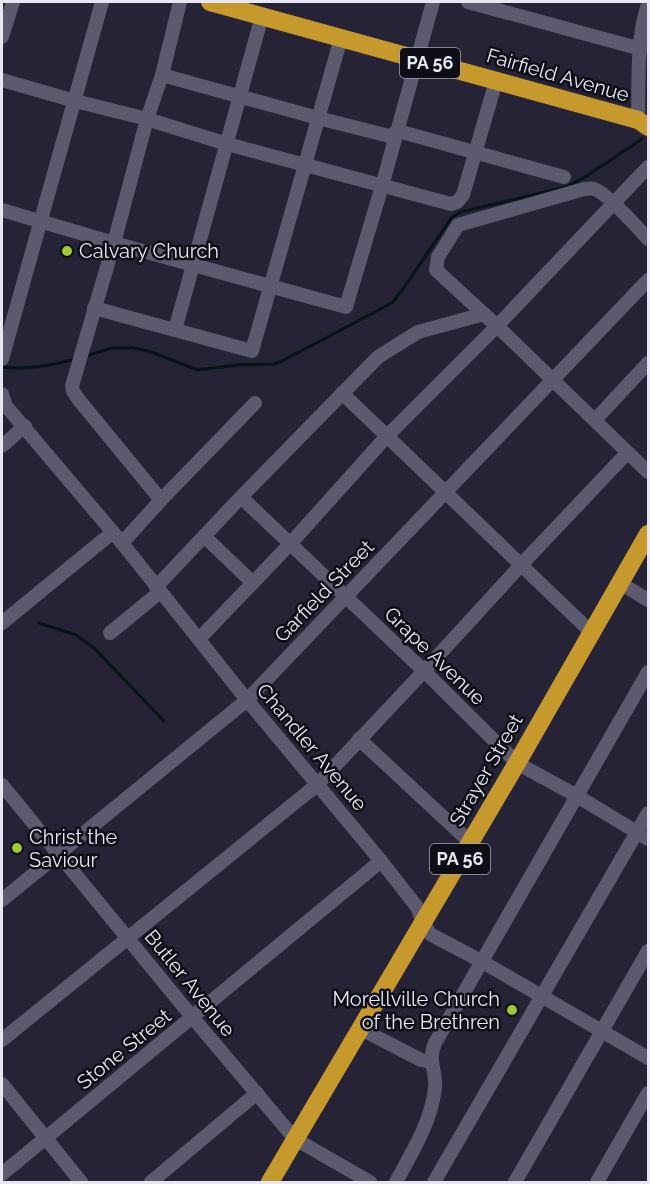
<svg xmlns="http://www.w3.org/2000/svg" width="650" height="1184" font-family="Raleway,sans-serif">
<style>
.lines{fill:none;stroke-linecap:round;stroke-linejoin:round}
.stream{stroke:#061416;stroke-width:3}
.minor{stroke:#5b5a6e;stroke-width:14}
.highway{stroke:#c6992d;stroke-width:18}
.poi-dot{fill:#9dca30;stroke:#0e0e16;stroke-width:2}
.labels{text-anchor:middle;stroke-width:5;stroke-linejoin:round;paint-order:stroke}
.shield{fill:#0e0e16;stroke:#a6a6b1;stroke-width:1.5}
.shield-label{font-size:18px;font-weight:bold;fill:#e7e7f3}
.street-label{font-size:20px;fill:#e7e7f3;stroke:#0e0e16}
.poi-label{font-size:20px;fill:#e7e7f3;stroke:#0e0e16;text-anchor:start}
</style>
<rect width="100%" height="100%" fill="#252335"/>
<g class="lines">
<g class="stream">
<path d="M85,356l27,-8h21l18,4 47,18 39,-5 37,-1 10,-4 108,-57 11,-14 49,-72 9,-5 105,-25 19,-10 57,-38"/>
<path d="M2,367c25,3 49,-1 73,-8"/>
<path d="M39,623l37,12 18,13 70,73"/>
</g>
<g class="minor">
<path d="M468,2l173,47"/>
<path d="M2,37l11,-35"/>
<path d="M162,75l156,43 71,18 9,-5 166,46"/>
<path d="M2,80l73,21 72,18 80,25 224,60 6,-2 6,-7 33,-114"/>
<path d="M638,120c1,-34 -2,-83 10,-115"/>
<path d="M2,210l112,33 232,64 36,-121 51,-184"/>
<path d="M648,239c-10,-11 -42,-47 -54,-50 -3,-1 -6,0 -10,0l-126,36 -20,32 -2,13 61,56 151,146"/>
<path d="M94,308l158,43 89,-313"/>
<path d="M175,330l87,-314"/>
<path d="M2,359l100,-357"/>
<path d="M342,393l250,240"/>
<path d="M2,394l4,12 116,137 125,157 134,161 36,46 6,15 7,12 51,27 167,97"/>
<path d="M595,420l53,-57"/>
<path d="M2,446l23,-20"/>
<path d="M241,497l183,174 93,92 60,33 71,43"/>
<path d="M161,500l-82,-100 -6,-9 -1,-5 42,-143 33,-124 15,-44 18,-73"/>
<path d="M204,536l49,47"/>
<path d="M122,543l39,-43 94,-97"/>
<path d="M620,583l28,17"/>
<path d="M156,587l85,-90 137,-140 40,-25 66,-18"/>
<path d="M2,623l111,-91"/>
<path d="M110,633l50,-41"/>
<path d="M199,639l91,-95 97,-108 110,-110 151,-159"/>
<path d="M359,739l111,103"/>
<path d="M2,785l191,233 102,121 75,43"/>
<path d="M2,900l245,-200 401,-420"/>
<path d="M359,1028l62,32 10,2"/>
<path d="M2,1040l316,-256 106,-113 97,-106 106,-112"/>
<path d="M2,1084l79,98"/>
<path d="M2,1174l379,-313"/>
<path d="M151,1182l106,-89"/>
<path d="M396,1182c16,-30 35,-59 39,-94 2,-17 -8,-26 0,-45l213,-371"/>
<path d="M434,1182l214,-369"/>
<path d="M515,1182l133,-231"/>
<path d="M597,1182l51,-89"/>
</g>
<g class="highway">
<path d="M210,2l428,118 10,7"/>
<path d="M270,1182l247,-419 131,-229"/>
</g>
</g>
<g class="poi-dot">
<circle cx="67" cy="251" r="6"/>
<circle cx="17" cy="848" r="6"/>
<circle cx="512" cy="1010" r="6"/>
</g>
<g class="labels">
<g class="shield">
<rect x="400" y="48" width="60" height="30" rx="4.5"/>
<rect x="430" y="844" width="60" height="30" rx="4.5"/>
</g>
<g class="shield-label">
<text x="430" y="69">PA 56</text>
<text x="460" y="865">PA 56</text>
</g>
<g class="street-label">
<text transform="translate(558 75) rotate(16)" y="7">Fairfield Avenue</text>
<text transform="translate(324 591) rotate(-46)" y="7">Garfield Street</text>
<text transform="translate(435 656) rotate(44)" y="7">Grape Avenue</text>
<text transform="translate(312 747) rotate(50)" y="7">Chandler Avenue</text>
<text transform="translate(486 770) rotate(-60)" y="7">Strayer Street</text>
<text transform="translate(190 983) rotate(51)" y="7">Butler Avenue</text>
<text transform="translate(124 1049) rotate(-39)" y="7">Stone Street</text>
</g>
<g class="poi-label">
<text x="79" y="258">Calvary Church</text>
<text x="29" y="844">Christ the<tspan x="29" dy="23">Saviour</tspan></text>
<text x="500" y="1006" text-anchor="end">Morellville Church<tspan x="500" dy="23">of the Brethren</tspan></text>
</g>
</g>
<rect width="650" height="1184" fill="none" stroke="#e7e7f3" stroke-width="6"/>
</svg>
